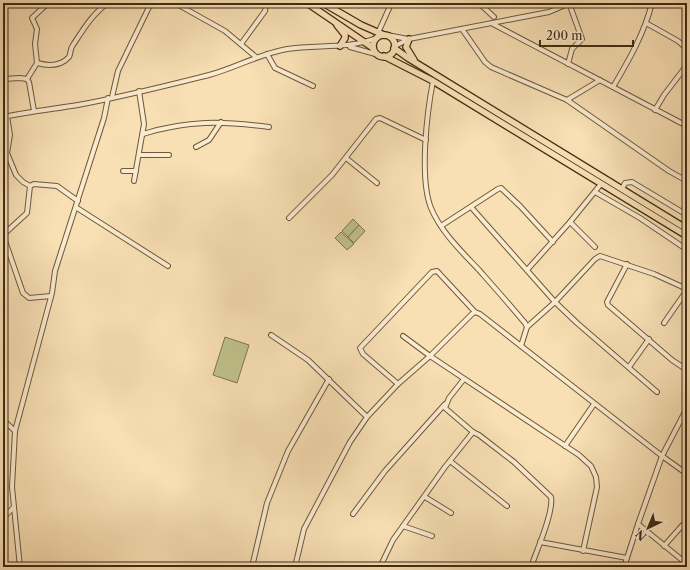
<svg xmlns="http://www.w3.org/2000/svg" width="690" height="570" font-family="'Libre Caslon Text',serif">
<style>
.green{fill:#bfc18c;stroke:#7f7650}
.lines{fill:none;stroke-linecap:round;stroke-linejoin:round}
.minor-casing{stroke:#6d593b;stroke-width:6}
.major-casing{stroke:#3f2c13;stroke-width:8}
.minor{stroke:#faeace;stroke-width:4}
.major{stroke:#f8dfb4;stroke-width:5.5}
</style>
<rect width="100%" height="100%" fill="#f8dfb4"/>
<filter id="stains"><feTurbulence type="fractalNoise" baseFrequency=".005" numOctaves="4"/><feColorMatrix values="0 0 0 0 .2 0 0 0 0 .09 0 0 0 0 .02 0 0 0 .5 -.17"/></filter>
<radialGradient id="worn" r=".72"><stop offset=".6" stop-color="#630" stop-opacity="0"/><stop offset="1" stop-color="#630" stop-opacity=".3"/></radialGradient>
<g class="green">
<path d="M353,219l6,6 -11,12 -6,-6z"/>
<path d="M359,225l6,6 -11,12 -6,-6z"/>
<path d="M341,232l13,12 -7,6 -12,-12z"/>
<path d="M225,337l24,8 -12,38 -24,-8z"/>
</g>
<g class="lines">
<defs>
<g id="minor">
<path d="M175,3l50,28 31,26"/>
<path d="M479,3l15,14"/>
<path d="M3,9l2,-6"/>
<path d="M646,23l32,18 9,8"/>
<path d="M493,24l194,102"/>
<path d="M462,29l23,33 6,5 76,33 33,-20"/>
<path d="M378,33l13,-29"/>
<path d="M387,35l21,4"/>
<path d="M241,44l24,-33 1,-8"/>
<path d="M395,46l14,-7 140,-27 21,-9"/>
<path d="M350,47l29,8"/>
<path d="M267,54l8,14 38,18"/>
<path d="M37,63c11,3 24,3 32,-6 2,-4 1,-8 4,-12 10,-15 20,-32 35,-42"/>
<path d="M568,64l4,-15 10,-10 -13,-36"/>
<path d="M3,79l17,-1 7,1 2,3 5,29"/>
<path d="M27,79l10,-16 -2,-19 2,-15 -5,-11 16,-15"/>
<path d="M433,81c-6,31 -14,97 -2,127 10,24 30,43 48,62 15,17 31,35 46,53l2,4 -6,19"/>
<path d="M613,87c16,-27 31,-53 39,-84"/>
<path d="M112,97l6,-26 33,-68"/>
<path d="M567,100l102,71 18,10"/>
<path d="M655,110l9,-15 23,-30"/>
<path d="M7,116l3,19 -3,18 9,22 7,7 7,4"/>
<path d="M3,117c25,-5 50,-8 75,-12 44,-8 87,-19 131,-30 26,-7 50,-21 78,-26 30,-5 60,1 89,-11"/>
<path d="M143,134c45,-14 80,-13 126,-7"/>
<path d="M196,147l13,-7 12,-18"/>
<path d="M139,155h30"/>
<path d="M346,158l31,25"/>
<path d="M123,171h13"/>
<path d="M134,181l10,-57 -5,-33"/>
<path d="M622,189l3,-6 7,-1 55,33"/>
<path d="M595,192l45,26 43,29"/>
<path d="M471,207l84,95 22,21 80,69"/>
<path d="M77,208l91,58"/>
<path d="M289,218l43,-43 44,-56 4,-1 46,22"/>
<path d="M570,222l25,25"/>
<path d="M441,226l57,-37 3,-1 19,18 33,36"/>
<path d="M3,235l24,-22 3,-27 4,-2 23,2 21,15"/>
<path d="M3,235l20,58 6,5 22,-2"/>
<path d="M627,264l-20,38 1,3 64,55 15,10"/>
<path d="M527,270l43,-48 31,-38"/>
<path d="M664,323l23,-33"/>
<path d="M527,327l28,-25 40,-43 5,-3 54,18 33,15"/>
<path d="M271,335l37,25 59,57"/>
<path d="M403,336l27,20 42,-42 3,-2 5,2 182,142 -24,68"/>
<path d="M629,367l20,-28"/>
<path d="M464,379l-15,19 -4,10 28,24 6,3 35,27 37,35c3,15 -15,55 -20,70"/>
<path d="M398,384l-35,-30 -3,-6 72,-76 5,-1 38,41"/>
<path d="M687,408l-25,48 25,18"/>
<path d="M3,420l12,11"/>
<path d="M565,446l29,-42"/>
<path d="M450,461l57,45"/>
<path d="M425,497l26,16"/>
<path d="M353,514l32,-43 60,-67"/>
<path d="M3,518l10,-10"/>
<path d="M403,526l29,10"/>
<path d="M540,542l87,16"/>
<path d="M664,546l23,-26"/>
<path d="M20,567l-8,-80 3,-56 37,-138 3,-22 49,-153 4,-20"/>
<path d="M252,567l15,-64 21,-52 41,-72"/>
<path d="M295,567l9,-38 46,-87 17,-25 31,-33 32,-28 149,99 12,11 5,11 1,10 -14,64"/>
<path d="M380,567l13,-27 52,-73 28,-35"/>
<path d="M624,567l14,-43 49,40"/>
</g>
<g id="major">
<path d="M307,3l66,45"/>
<path d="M323,3l38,22 23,10"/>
<path d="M337,25l8,10v3l-5,8"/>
<circle cx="384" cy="46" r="11"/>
<path d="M409,39l-3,8 8,13"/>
<path d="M394,48l14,10 279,171"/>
<path d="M384,56l49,25 254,155"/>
</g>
</defs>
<use href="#minor" class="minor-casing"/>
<use href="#major" class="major-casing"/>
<use href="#minor" class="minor"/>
<use href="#major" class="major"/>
</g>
<rect width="690" height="570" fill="none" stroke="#f8dfb4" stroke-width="16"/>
<rect x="4" y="4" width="682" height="562" fill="none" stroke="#3f2c13" stroke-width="2"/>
<rect x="8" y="8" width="674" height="554" fill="none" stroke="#3f2c13"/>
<g transform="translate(648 528) rotate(224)" stroke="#faeace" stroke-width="3" paint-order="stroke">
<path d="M0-3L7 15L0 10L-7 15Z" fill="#3f2c13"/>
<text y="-6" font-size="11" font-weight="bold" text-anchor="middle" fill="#3f2c13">N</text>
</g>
<path d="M540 40v6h93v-6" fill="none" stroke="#3f2c13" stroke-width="2"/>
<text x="546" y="40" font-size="12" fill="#3f2c13" stroke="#faeace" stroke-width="3" paint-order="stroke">200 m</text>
<rect width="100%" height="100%" filter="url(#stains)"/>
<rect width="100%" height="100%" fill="url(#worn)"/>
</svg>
